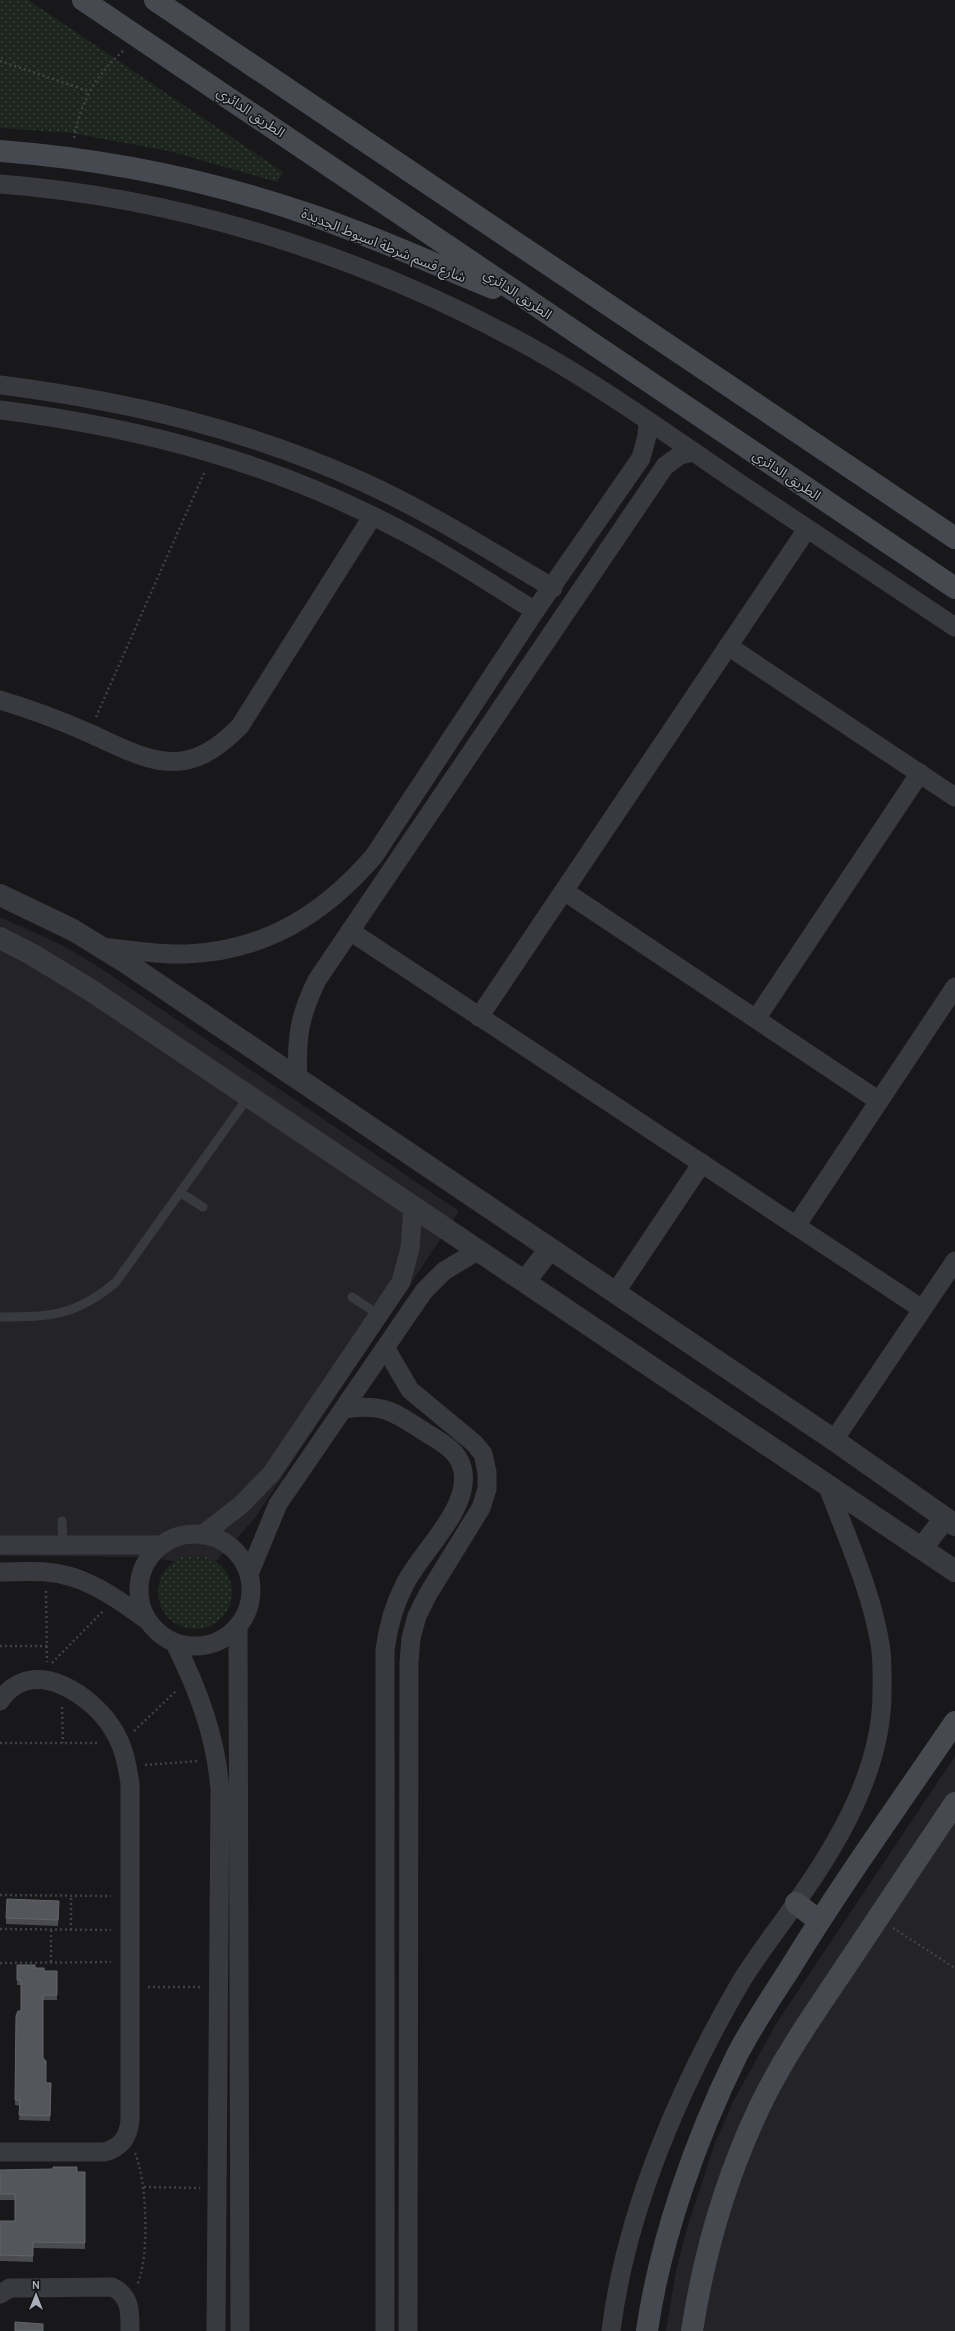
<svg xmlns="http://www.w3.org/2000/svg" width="955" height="2331" font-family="Cabin,'Noto Sans Arabic',sans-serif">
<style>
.built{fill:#242428}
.park{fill:url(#park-dots)}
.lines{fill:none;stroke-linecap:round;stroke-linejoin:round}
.path{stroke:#3f4147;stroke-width:2.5;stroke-dasharray:2 3;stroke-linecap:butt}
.service{stroke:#393a40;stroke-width:9}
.minor{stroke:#393a40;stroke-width:19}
.tertiary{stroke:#393a40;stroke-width:22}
.secondary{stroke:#464950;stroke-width:22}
.wall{fill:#494b4f}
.building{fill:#54565b;stroke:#61646a}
.labels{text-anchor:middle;stroke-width:3;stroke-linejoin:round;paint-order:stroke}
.street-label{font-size:14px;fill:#a9b0bb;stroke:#131315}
</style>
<defs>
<pattern id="park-dots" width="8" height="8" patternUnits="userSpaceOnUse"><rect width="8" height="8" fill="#1d261e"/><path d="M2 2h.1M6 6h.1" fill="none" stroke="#3b433d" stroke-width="1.8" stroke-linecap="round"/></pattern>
</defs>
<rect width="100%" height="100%" fill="#18181a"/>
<g class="built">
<path d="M0,917l62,28 40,24 357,242 -204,307 -54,60 -23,-16 -27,-5 -151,-1z"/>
<path d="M955,1756v575h-289l10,-60 11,-43 28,-85 18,-41 43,-78z"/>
</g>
<g class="park">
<path d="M0,0h28l255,172 -6,10 -108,-31 -97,-18 -72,-5z"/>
<circle cx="195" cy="1592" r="37"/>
</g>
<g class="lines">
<g class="path">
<path d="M0,61l88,30"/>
<path d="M74,138c6,-35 22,-63 49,-87"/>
<path d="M96,717l109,-246"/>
<path d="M46,1591l1,71"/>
<path d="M0,1646h47"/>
<path d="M52,1663l51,-52"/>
<path d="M62,1707l1,36"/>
<path d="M134,1731l43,-41"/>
<path d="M0,1743h100"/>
<path d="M145,1765l53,-4"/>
<path d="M0,1895l111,1"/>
<path d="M893,1928l62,40"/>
<path d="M0,1929l111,1"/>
<path d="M51,1930v32"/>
<path d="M71,1930v-34"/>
<path d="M0,1963l111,-1"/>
<path d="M148,1987h53"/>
<path d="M135,2153c12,28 15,104 2,132"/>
<path d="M144,2187l56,1"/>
</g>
<g class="service">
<path d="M181,1193l22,14"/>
<path d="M352,1297l27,18"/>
<path d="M0,1317c50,0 76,-1 116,-35l133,-186"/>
<path d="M62,1521l1,24"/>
</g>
<g class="minor">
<path d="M0,184c193,15 385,79 553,176 63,37 123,80 183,121 73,49 146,97 219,146"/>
<path d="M0,385c126,16 247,44 363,97 66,30 127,69 190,106"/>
<path d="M0,410c144,18 278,54 406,123 44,23 87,52 129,78"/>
<path d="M728,646l227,151"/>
<path d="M0,700c30,9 60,20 89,33 61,28 96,50 151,-7l132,-209"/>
<path d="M564,891l315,210"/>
<path d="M350,931l572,378"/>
<path d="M102,947c28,3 56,8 85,7 78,-3 137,-40 187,-98l161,-245 106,-153 6,-22 1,-15"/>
<path d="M479,1017l328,-488"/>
<path d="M756,1019l164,-246"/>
<path d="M298,1080c-2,-42 1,-63 19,-100l348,-514 15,-11 14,-3"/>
<path d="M796,1226l159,-239"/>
<path d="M615,1293l87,-130"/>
<path d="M386,1349l24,41 64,53 9,11 4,18v17l-6,19 -53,86 -11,22 -6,22 -2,25 -1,668"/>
<path d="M344,1409c38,-6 49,2 81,23 14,9 32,17 37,35 11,40 -40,83 -57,117 -11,21 -17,42 -20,66v681"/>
<path d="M834,1440l121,-179"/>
<circle cx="195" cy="1590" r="56"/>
<path d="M202,1535l39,-30 30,-31 130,-192 9,-34 3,-42"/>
<path d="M0,1545h162"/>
<path d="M0,1572c15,0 31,-1 46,0 40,3 70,26 101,48"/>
<path d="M249,1574l29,-70 146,-213 20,-20 35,-21"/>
<path d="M238,1626l2,705"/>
<path d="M175,1643c23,47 41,93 45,147l-4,541"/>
<path d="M0,1701c32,-48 94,-5 114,30 10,16 13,34 16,52v338c-2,17 -9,26 -25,31h-105"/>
<path d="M0,2294l10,-6h7l95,-1c19,9 18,25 18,44"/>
<path d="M611,2331c15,-121 70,-247 131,-351 16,-26 36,-51 53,-76 43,-60 86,-133 87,-209 0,-17 1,-35 -2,-51 -9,-54 -33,-106 -52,-157"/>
</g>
<g class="tertiary">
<path d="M0,895l73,35 52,32 709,478 121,85"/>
<path d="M0,938l33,17 59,36 863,580"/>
<path d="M525,1281l25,-32"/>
<path d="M922,1548l23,-30"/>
</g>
<g class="secondary">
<path d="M83,0l872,588"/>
<path d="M155,0l800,538"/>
<path d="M0,151c104,8 209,29 308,63 63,21 123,49 185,74"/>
<path d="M796,1903l23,18"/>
<path d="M647,2331c13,-91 49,-193 90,-276 15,-29 34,-57 52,-85 52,-85 110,-166 166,-248"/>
<path d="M692,2331c12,-78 34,-154 68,-225 23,-48 53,-91 82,-134 38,-57 75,-113 113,-169"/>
</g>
</g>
<g class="wall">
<path d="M59,1907l-1,19 -52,-2v-6z"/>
<path d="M17,1965l18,3 9,3h13v29h-14v58l3,25h5l-1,38 -31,-1 1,-14 -5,-1 1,-89 5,-5v-26h-4z"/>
<path d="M0,2170l85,2v77l-52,-1v14l-33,-1v-40h15v-21h-15z"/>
</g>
<g class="building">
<path d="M7,1899l52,2 -1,19 -52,-2z"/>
<path d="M17,1965h18v3h9v3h13v24h-14v63l3,3v22h5l-1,33 -31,-1 1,-15h-5l1,-84 2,-5h3v-31h-4z"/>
<path d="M53,2167h24v5h8v71l-52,-1v14l-33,-1v-34h15v-27h-15v-24l53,-1z"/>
<path d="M15,2322l28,2v7h-28z"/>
</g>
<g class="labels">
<g class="street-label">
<text transform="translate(251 112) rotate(34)" y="5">الطريق الدائري</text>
<text transform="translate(384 245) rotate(22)" y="5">شارع قسم شرطة اسيوط الجديدة</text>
<text transform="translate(518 294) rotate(34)" y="5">الطريق الدائري</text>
<text transform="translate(787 475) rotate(34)" y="5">الطريق الدائري</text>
</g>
</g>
<g transform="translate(36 2295)" stroke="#131315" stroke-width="3" paint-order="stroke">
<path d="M0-3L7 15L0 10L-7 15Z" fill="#a9b0bb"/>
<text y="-6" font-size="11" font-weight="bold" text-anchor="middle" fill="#a9b0bb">N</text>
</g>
</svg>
